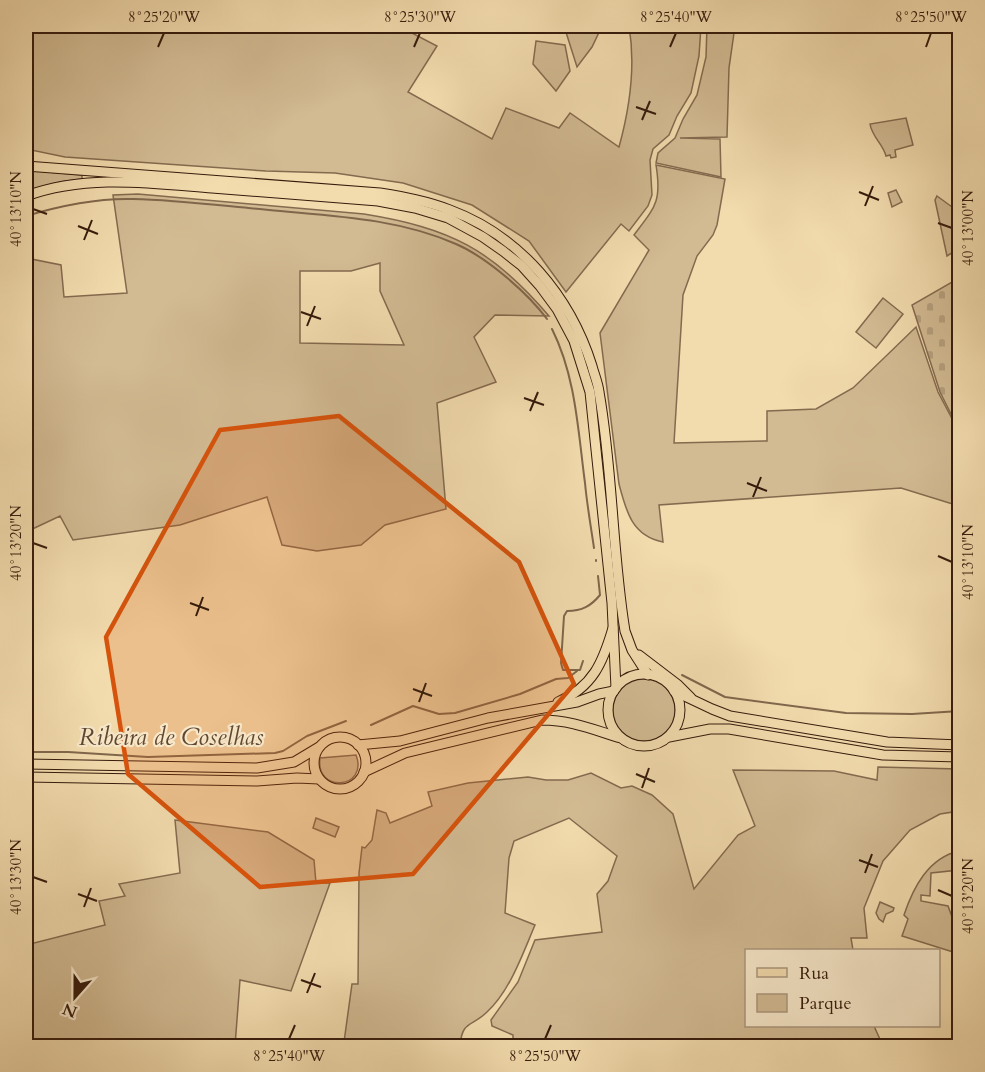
<svg xmlns="http://www.w3.org/2000/svg" width="985" height="1072" font-family="Cardo,serif">
<style>
.green{fill:#d2ba92;stroke:#846a4f;stroke-width:1.5;fill-rule:evenodd}
.cemetery{fill:url(#cemetery-stones);stroke:#846a4f;stroke-width:1.5}
.lines{fill:none;stroke-linecap:round;stroke-linejoin:round}
.stream{stroke:#80674c;stroke-width:2}
.primary-casing{stroke:#361b0c;stroke-width:11}
.trunk-casing{stroke:#361b0c;stroke-width:11}
.primary{stroke:#f2dbad;stroke-width:9}
.trunk{stroke:#f2dbad;stroke-width:9}
.marked{fill:#d6530c;fill-opacity:0.2;stroke:#d6530c;stroke-width:4.5;stroke-linejoin:round}
.ticks{fill:none;stroke:#361b0c;stroke-width:2}
.labels{text-anchor:middle;stroke-width:4.5;stroke-linejoin:round;paint-order:stroke}
.water-label{font-size:24px;font-style:italic;fill:#614731;stroke:#f7e8ca}
.neatline{fill:none;stroke:#361b0c;stroke-width:2}
.ticks-label{font-size:15px;text-anchor:middle;fill:#361b0c}
</style>
<defs>
<pattern id="cemetery-stones" width="16" height="16" patternUnits="userSpaceOnUse" patternTransform="scale(1.5)"><rect width="16" height="16" fill="#d2ba92"/><path d="M2 7V4a2 2 0 0 1 4 0v3zM10 15v-3a2 2 0 0 1 4 0v3z" fill="#b59f7d"/></pattern>
</defs>
<rect width="100%" height="100%" fill="#f2dbad"/>
<filter id="stains"><feTurbulence type="fractalNoise" baseFrequency=".00333" numOctaves="4"/><feColorMatrix values="0 0 0 0 .2 0 0 0 0 .09 0 0 0 0 .02 0 0 0 .5 -.17"/></filter>
<radialGradient id="worn" r=".72"><stop offset=".6" stop-color="#630" stop-opacity="0"/><stop offset="1" stop-color="#630" stop-opacity=".3"/></radialGradient>
<g class="green">
<path d="M26,26h363l23,7 25,13 -29,46 84,47 14,-31 53,20 11,-15 49,34c11,-40 17,-80 10,-121h72l-2,30 -8,37 -14,23 -8,19 -16,14 -3,11 2,35 -4,11 -19,25 -8,-7 -55,68 -37,-51 -57,-36 -69,-22 -68,-10 -69,-2 -201,-14 -39,-8z"/>
<path d="M564,26h38l-10,21 -15,20z"/>
<path d="M707,26h28l-6,42 -2,69 -47,1 40,1 1,38 -65,-14 2,-10 17,-15 8,-19 14,-24 9,-38z"/>
<path d="M536,41l29,4 5,26 -14,20 -23,-27z"/>
<path d="M906,118l7,27 -18,5 1,7 -5,1 -1,-3 -4,1c-3,-12 -14,-19 -16,-32z"/>
<path d="M656,165l69,14 -8,46 -4,10 -16,21 -14,39 -9,148 93,-2v-30l49,-2 37,-21 63,-61 22,65 21,40v74l-58,-18 -242,17 4,37c-31,-6 -37,-31 -44,-58l-19,-151 49,-83 -15,-15c21,-28 28,-33 22,-70z"/>
<path d="M26,170l56,5v4l-22,3 -34,10z"/>
<path d="M896,190l6,12 -10,5 -4,-14z"/>
<path d="M138,194l226,20c86,14 128,35 185,102l-54,-1 -21,22 22,45 -59,21 9,106 -61,16 -24,20 -44,6 -35,-6 -15,-48 -87,28 -107,15 -13,-24 -34,16v-274l35,7 3,32 63,-4 -14,-98zM380,263v28l24,54 -104,-2v-72h51z"/>
<path d="M937,196l22,16 -1,37 -11,7 -12,-56z"/>
<path d="M883,298l20,16 -27,34 -20,-16z"/>
<circle cx="644" cy="710" r="31"/>
<path d="M356,755c13,34 -41,39 -36,3z"/>
<path d="M878,767l81,2v42l-19,3 -30,16 -27,31 -19,47 3,30h-16l2,12h-107v76h128l9,20h-370v-11l-21,-9 -1,-6 27,-38 17,-42 67,-8 -5,-38 11,-13 9,-25 -48,-38 -55,23 -5,17 -4,55 30,12c-12,28 -25,66 -48,87 -15,15 -25,8 -27,34h-104l-12,-4 8,-58h6l1,-111 3,-26 3,1 7,-8 5,-30 9,3 4,10 42,-17 -4,-14 40,-9 60,-6 18,3h22l23,-7 30,15 11,-2 20,9 21,19 21,75 44,-54 17,-9 -22,-56 101,1 43,9z"/>
<path d="M316,818l23,9 -4,10 -22,-9z"/>
<path d="M175,820l93,12 46,28 2,23h14l-39,108 -51,-11 -5,66h-209v-101l79,-20 -6,-24 26,-5 -6,-12 61,-11z"/>
<path d="M959,851v19l-28,3 -1,23 -9,-1v6l27,5 7,19 -2,27 -51,-16 6,-17 -4,-4c9,-27 24,-57 55,-64z"/>
<path d="M880,902l14,6 -1,3 -7,3 -3,8 -4,-3 -3,-6z"/>
</g>
<path class="cemetery" d="M959,278v152l-19,-38 -28,-87z"/>
<g class="lines">
<g class="stream">
<path d="M26,216c33,-10 72,-18 107,-17 45,1 91,7 136,11 63,6 128,8 187,34 30,13 71,48 91,75"/>
<path d="M552,329c24,48 26,102 33,154 2,22 6,44 9,65"/>
<path d="M596,560v1"/>
<path d="M583,661l-3,9h-17l-2,-7 3,-47 3,-5c15,0 24,-5 33,-16l-2,-19"/>
<path d="M682,675l43,22 121,16 66,1 48,-3"/>
<path d="M371,725l42,-19 26,8 16,-1 65,-19 36,-15 12,-1 9,-7"/>
<path d="M26,752h42l80,5 127,-4 8,-2 24,-15 39,-15"/>
</g>
<defs>
<g id="primary">
<path d="M26,166l354,27c24,4 47,8 70,17 70,26 120,86 142,156 2,8 6,17 7,26 14,79 13,160 26,239l7,19 16,25"/>
<path d="M26,196c60,-22 124,-13 186,-8 56,4 111,9 166,13l37,7 33,10 35,19 20,14 19,15 18,20 17,23 17,32 16,51 22,211 4,85"/>
<path d="M639,655l38,29 14,14"/>
</g>
<g id="trunk">
<circle cx="644" cy="710" r="36"/>
<path d="M674,691l38,18 18,7 157,26 73,3"/>
<path d="M558,702c35,-15 45,-40 55,-74"/>
<path d="M669,737l41,-8h19l154,26 77,2"/>
<circle cx="340" cy="763" r="26"/>
<path d="M358,745l42,-4 88,-23 89,-16 22,-8 15,-3"/>
<path d="M26,764l231,4 37,-6 25,-15"/>
<path d="M364,772l41,-19 137,-33c29,0 52,10 79,18"/>
<path d="M26,777l231,4 40,-3 22,1"/>
</g>
</defs>
<use href="#primary" class="primary-casing"/>
<use href="#trunk" class="trunk-casing"/>
<use href="#primary" class="primary"/>
<use href="#trunk" class="trunk"/>
</g>
<path class="marked" d="M339,416l180,146 55,122 -161,190 -153,13 -132,-113 -22,-137 114,-207z"/>
<path class="ticks" d="M158,47l6,-14M414,47l6,-14M670,47l6,-14M926,47l5,-14M636,107l20,7M642,120l8,-19M859,192l20,8M865,206l8,-20M33,209l14,5M938,223l14,5M78,226l20,8M84,240l8,-20M301,312l20,7M307,326l8,-20M524,398l20,7M530,411l8,-19M747,483l20,8M753,497l8,-20M33,543l14,5M938,556l14,6M190,603l19,7M196,616l7,-19M413,689l19,7M419,702l7,-19M636,774l19,8M642,788l7,-20M859,860l19,7M865,873l7,-19M33,877l14,5M938,890l14,6M78,894l19,7M84,907l7,-19M301,980l20,7M307,993l8,-20M289,1039l6,-14M545,1039l6,-14"/>
<g class="labels">
<g class="water-label">
<text x="171" y="745">Ribeira de Coselhas</text>
</g>
</g>
<rect width="985" height="1072" fill="none" stroke="#f2dbad" stroke-width="66"/>
<rect x="745" y="949" width="195" height="78" fill="#f7e8ca" stroke="#aa967e" stroke-width="1.5"/>
<rect x="757" y="968" width="30" height="9" fill="#f2dbad" stroke="#aa967e" stroke-width="1.5"/>
<text x="799" y="979" font-size="18" fill="#361b0c">Rua</text>
<rect x="757" y="994" width="30" height="18" fill="#d2ba92" stroke="#aa967e" stroke-width="1.5"/>
<text x="799" y="1009" font-size="18" fill="#361b0c">Parque</text>
<g transform="translate(75 997) rotate(201)" stroke="#f7e8ca" stroke-width="4.5" paint-order="stroke">
<path d="M0-4.5L10 22L0 15L-10 22Z" fill="#361b0c"/>
<text y="-9" font-size="16" font-weight="bold" text-anchor="middle" fill="#361b0c">N</text>
</g>
<rect x="33" y="33" width="919" height="1006" class="neatline"/>
<g class="ticks-label">
<text x="164" y="22">8°25'20"W</text>
<text x="420" y="22">8°25'30"W</text>
<text x="676" y="22">8°25'40"W</text>
<text x="931" y="22">8°25'50"W</text>
<text transform="translate(16 209) rotate(-90)" y="5">40°13'10"N</text>
<text transform="translate(968 228) rotate(-90)" y="5">40°13'00"N</text>
<text transform="translate(16 543) rotate(-90)" y="5">40°13'20"N</text>
<text transform="translate(968 562) rotate(-90)" y="5">40°13'10"N</text>
<text transform="translate(16 877) rotate(-90)" y="5">40°13'30"N</text>
<text transform="translate(968 896) rotate(-90)" y="5">40°13'20"N</text>
<text x="289" y="1061">8°25'40"W</text>
<text x="545" y="1061">8°25'50"W</text>
</g>
<rect width="100%" height="100%" filter="url(#stains)"/>
<rect width="100%" height="100%" fill="url(#worn)"/>
</svg>
